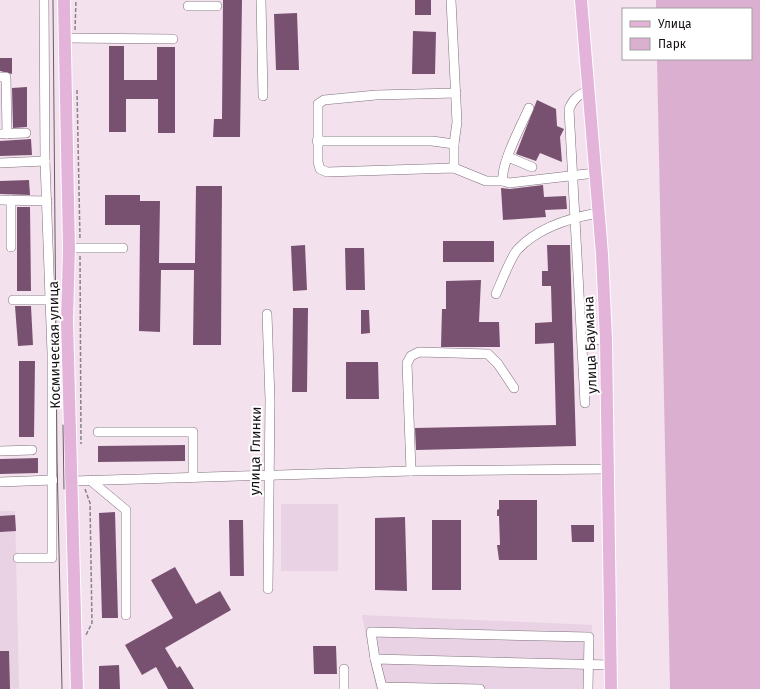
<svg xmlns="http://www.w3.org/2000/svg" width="760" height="689" font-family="'Fira Sans',sans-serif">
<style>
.built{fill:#e9d2e3}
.green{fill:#daafd0}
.building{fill:#795170}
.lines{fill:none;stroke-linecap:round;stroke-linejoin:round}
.minor-casing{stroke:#7f707b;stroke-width:10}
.major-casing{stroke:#fff;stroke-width:14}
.path{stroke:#8b7f88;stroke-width:1.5;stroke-dasharray:4 2;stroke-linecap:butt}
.minor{stroke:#fff;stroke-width:9}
.major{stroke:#e3b3da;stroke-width:12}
.tram{stroke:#675d65;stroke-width:1}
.labels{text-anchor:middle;stroke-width:4;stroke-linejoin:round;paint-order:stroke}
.street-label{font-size:14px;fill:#161015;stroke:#fff}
</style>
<rect width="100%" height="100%" fill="#f3e1ee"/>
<g class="built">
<rect x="281" y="504" width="57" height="67"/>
<path d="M0,511h15l4,178h-19z"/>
<path d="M362,615l230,10 -1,64h-215z"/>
</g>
<path class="green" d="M656,0h104v689h-90l-13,-630h94v-50h-95z"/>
<g class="building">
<path d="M223,0h19l-2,137h-27l1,-18h8z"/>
<rect x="415" y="0" width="16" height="15"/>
<path d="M297,13l2,57h-23l-2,-56z"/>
<path d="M413,31l23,1 -1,42h-23z"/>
<path d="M109,46h15v34h33v-33h18v86h-17v-34h-32v33h-17z"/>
<path d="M0,58h12v16l-12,-3z"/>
<path d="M27,87v40l-14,1 -1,-40z"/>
<path d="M537,100l19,9 1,17 7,3 -4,8 2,25 -22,-9 -4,8 -20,-7z"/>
<path d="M31,139l1,16 -32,1v-15z"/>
<path d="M29,180l1,15 -30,-1v-13z"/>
<path d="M543,185l1,12 22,-1 1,13 -22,1 1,7 -43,3 -2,-32 9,1z"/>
<path d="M196,186h26l-1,159h-28l1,-75h-33l-1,62 -21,-1 1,-106h-35v-30h35v6h20l-1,62h36z"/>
<path d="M17,207h13l1,84h-14z"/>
<rect x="443" y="241" width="51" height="21"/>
<path d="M305,245l2,45 -14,1 -2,-45z"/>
<path d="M547,245h23l6,201 -160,4 -1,-22 141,-3 -2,-82 -19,1v-21l17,-1 -1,-36h-9v-15h6z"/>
<path d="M345,248h19l1,42h-19z"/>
<path d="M481,280l-2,42h20l1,25h-59l1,-38h4v-28z"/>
<path d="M15,306h16l2,39 -15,1z"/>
<path d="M293,308h15l-1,84h-15z"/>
<path d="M361,310h8l1,23 -9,1z"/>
<path d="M19,361h16l-1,76h-15z"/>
<path d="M346,362h32l1,37h-33z"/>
<path d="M185,445v16l-87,1v-16z"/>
<path d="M38,458v15l-38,1v-15z"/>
<path d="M499,500h38v60h-38l-2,-15h3l-1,-29h-2v-6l2,-1z"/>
<path d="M115,512l3,106h-16l-3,-105z"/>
<path d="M15,515l1,16 -16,1v-16z"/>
<path d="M405,517l2,74 -32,-1v-72z"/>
<path d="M229,520h14l1,56h-14z"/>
<rect x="432" y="520" width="29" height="70"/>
<path d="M571,525h23v17h-22z"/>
<path d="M175,567l21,37 24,-13 11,19 -66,38 12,20 3,-2 14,23h-26l-12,-22 -14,8 -17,-30 48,-27 -22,-38z"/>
<path d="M313,646h23l1,28h-23z"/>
<path d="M0,651h9l1,38h-10z"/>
<path d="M119,665l1,24h-21v-23z"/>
</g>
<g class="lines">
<defs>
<g id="minor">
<path d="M261,0l2,96"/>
<path d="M451,0l6,122 -3,22v24"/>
<path d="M188,6h29"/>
<path d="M65,38l108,1"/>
<path d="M0,77h6l1,57"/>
<path d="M456,93l-80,2 -52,5 -6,4v58l2,7 7,3 127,-4 32,13h17"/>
<path d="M529,108c-7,16 -29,57 -26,73l6,2 86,-10"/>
<path d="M0,134l26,-1"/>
<path d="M317,141h115l22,3"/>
<path d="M508,157l24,10"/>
<path d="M0,163l45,-2"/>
<path d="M0,200l47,1"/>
<path d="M11,200v47"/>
<path d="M69,248h54"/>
<path d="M496,294c5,-11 15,-38 22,-45 21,-22 51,-31 80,-36"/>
<path d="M13,300h36"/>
<path d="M267,314l3,86 -2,189"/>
<path d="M583,339l23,1"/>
<path d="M585,403l-16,-294c4,-10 9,-14 19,-18"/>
<path d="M98,432h95v46"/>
<path d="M0,451l32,-1"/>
<path d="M411,471l-4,-108 4,-7 8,-4 69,2 10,10 16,24"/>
<path d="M90,480l36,30v105"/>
<path d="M73,481l338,-10 197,-2"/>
<path d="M0,482l53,-2"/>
<path d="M18,558h34v-205l-7,-192 -1,-161"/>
<path d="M375,659l-4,-27 218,5 -1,52"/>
<path d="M344,689v-20"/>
<path d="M480,689l-98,-2 -7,-28 236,6"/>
</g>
<g id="major">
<path d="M64,0l5,248 -2,73 10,368"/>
<path d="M581,0l21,254 4,86 5,349"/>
</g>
</defs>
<use href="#minor" class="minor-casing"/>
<use href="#major" class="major-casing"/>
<g class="path">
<path d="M75,30l1,-30"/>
<path d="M77,90l3,150"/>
<path d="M80,256l1,188"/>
<path d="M85,489l5,14 2,120 -6,12"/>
</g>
<use href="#minor" class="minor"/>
<use href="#major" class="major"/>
<g class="tram">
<path d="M53,0l4,458 5,231"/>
<path d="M63,425l1,64"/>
</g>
</g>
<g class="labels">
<g class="street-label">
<text transform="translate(54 345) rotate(-91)" y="5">Космическая улица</text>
<text transform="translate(590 345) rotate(-92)" y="5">улица Баумана</text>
<text transform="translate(255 451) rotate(-89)" y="5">улица Глинки</text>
</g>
</g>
<rect x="622" y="8" width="130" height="52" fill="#ffffff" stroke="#a29fa1"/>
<rect x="630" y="21" width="20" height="6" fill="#e3b3da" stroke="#a29fa1"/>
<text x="658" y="28" font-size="12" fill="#161015">Улица</text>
<rect x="630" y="38" width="20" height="12" fill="#daafd0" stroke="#a29fa1"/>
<text x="658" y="48" font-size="12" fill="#161015">Парк</text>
</svg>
